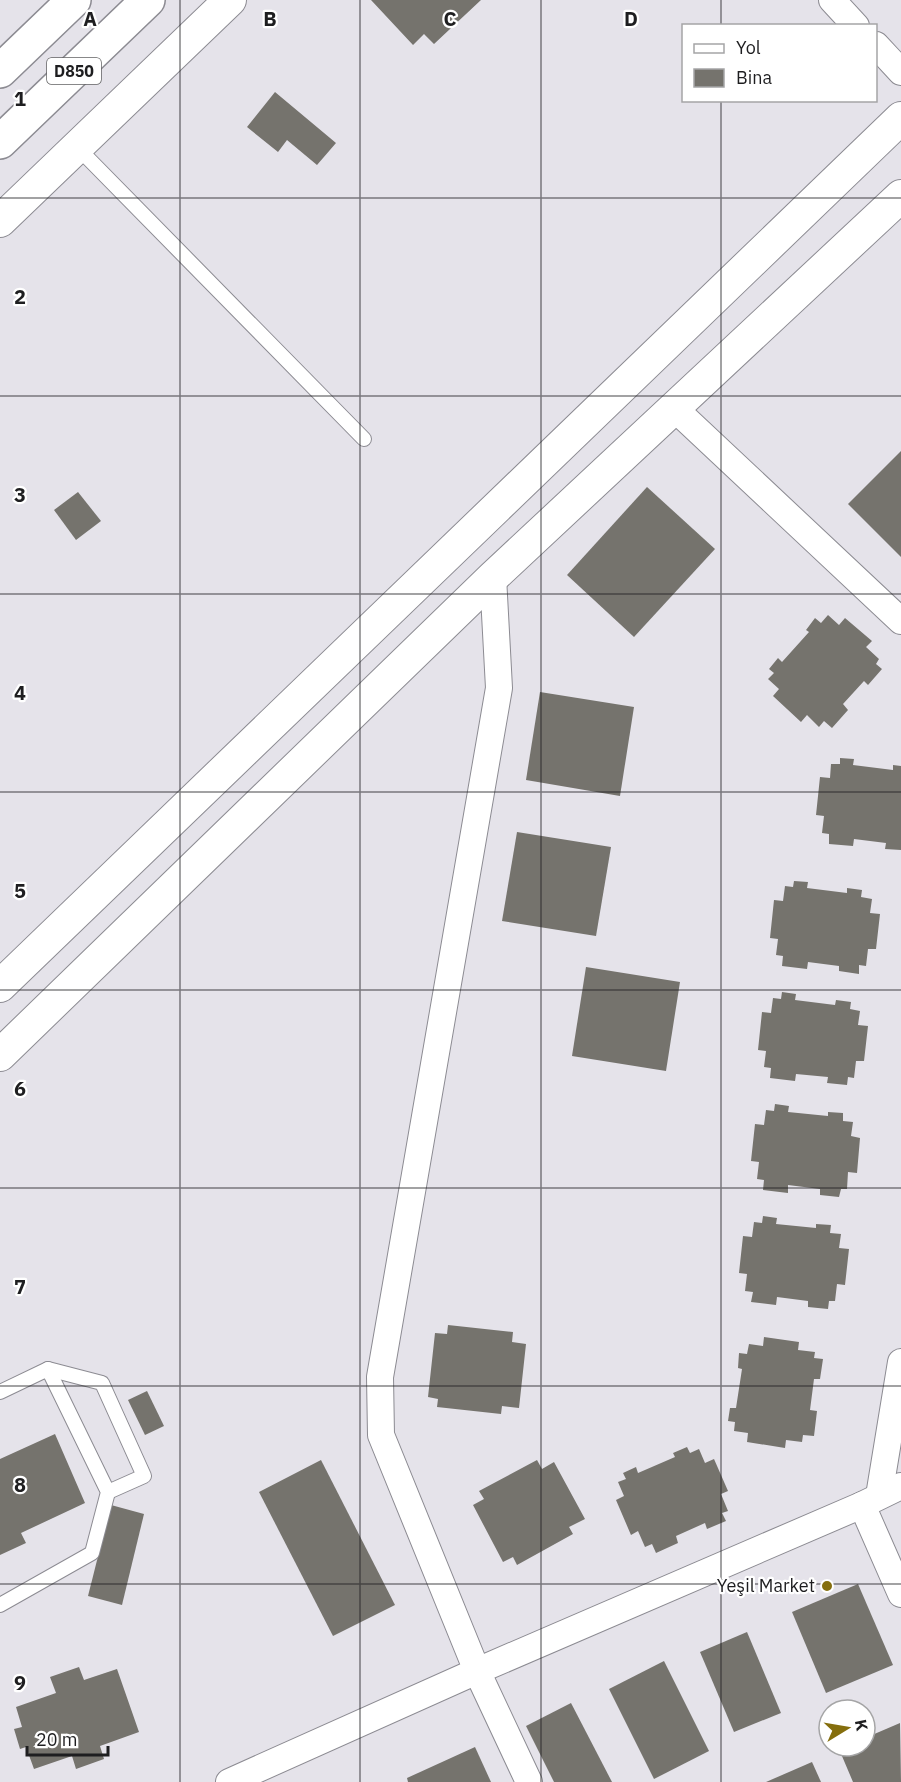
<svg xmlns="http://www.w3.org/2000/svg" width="901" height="1782" font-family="'IBM Plex Sans',sans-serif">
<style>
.building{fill:#75736d}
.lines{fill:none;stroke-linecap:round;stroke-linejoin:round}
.service-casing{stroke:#8c8b92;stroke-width:16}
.minor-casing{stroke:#8c8b92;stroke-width:28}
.tertiary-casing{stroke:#8c8b92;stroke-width:34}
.trunk-casing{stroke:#8c8b92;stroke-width:36}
.service{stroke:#fff;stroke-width:14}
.minor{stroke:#fff;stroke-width:26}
.tertiary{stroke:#fff;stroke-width:32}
.trunk{stroke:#fff;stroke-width:33}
.grid{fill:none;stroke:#1e1e20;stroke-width:1.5;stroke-opacity:0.55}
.poi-dot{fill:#856e0d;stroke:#fff;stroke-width:2}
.labels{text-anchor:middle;stroke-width:4.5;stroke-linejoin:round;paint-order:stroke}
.shield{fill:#fff;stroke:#626263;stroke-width:1.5}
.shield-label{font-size:16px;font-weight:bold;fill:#1e1e20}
.poi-label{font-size:18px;fill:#1e1e20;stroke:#fff;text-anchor:end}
.grid-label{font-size:20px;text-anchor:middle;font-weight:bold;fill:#1e1e20;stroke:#fff;stroke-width:4.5;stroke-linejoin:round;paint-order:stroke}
</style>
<rect width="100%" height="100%" fill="#e5e3ea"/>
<g class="building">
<path d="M371,0h110l-47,44 -10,-10 -11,11z"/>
<path d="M275,92l61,51 -19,22 -30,-25 -9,12 -31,-25z"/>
<path d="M901,451v106l-53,-53z"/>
<path d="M647,487l68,62 -81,88 -67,-62z"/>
<path d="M78,492l23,29 -25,19 -22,-30z"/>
<path d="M828,615l11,10 6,-7 27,23 -6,6 13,12 -3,5 6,5 -14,16 -4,-4 -21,23 5,6 -16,18 -8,-7 -5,6 -12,-12 -6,7 -28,-26 6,-7 -11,-10 6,-6 -5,-4 9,-11 4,4 27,-30 -3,-2 9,-12 6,5z"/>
<path d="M540,692l94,15 -14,89 -94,-16z"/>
<path d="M840,758l14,1 -1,6 40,5v-5l8,1v84l-16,-1 1,-6 -32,-4 -1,7 -24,-2v-10l-7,-1 2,-17 -8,-1 4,-38 10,1 1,-14h9z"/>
<path d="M517,832l94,15 -15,89 -94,-15z"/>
<path d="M794,881l14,1 -1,6 40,5v-5l15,2 -1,7 11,2 -2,14 10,1 -4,35h-8l-2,17 -7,-1v9l-20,-3v-5l-31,-4 -1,7 -25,-3 1,-10 -7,-1 2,-16 -8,-1 4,-38 9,1 2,-15 8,1z"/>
<path d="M586,967l94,15 -14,89 -94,-15z"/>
<path d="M782,992l14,2 -1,6 40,5 1,-5 15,2 -1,7 10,2 -2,14 10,1 -4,35h-8l-2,17 -6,-1 -1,8 -20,-2 1,-6 -32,-3 -1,7 -25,-3 1,-10 -7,-1 2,-16 -8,-1 4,-38 9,1 2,-15 8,1z"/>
<path d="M775,1104l14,2 -1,6 40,4v-4l15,1v8l10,1 -2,14 9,2 -3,35 -9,-1 -1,17h-6l-2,8 -19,-2v-6l-32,-4v8l-25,-3 1,-10 -7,-1 2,-17 -8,-1 4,-37 9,1 2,-15 8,1z"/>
<path d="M763,1216l14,2 -1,6 40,4v-4l15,1 -1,8 11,1 -2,14 10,1 -4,36 -8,-1 -2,17h-6l-1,8 -20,-2v-6l-31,-4 -1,8 -25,-3 2,-10 -8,-1 2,-17 -8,-1 4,-37 9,1 2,-15 8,1z"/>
<path d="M448,1325l65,7 -1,10 14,2 -7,64 -17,-2 -1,8 -64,-7 1,-8 -10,-2 7,-64 12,1z"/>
<path d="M764,1337l35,5 -1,8 17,2 -1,6 9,1 -3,20h-6l-4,31 7,1 -3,25 -11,-1 -1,7 -16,-2 -1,8 -38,-6 1,-9 -14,-2 1,-9 -7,-1 2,-13h6l6,-39 -4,-1 1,-15 8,1 2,-10 14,2z"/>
<path d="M147,1391l17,35 -19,9 -17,-35z"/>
<path d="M55,1434l30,69 -64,30 5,10 -26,12v-96z"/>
<path d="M687,1447l3,6 9,-4 6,14 9,-4 14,32 -7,3 7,17 -6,2 4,8 -19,8 -2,-6 -29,13 2,7 -22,10 -4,-9 -7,3 -7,-16 -7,4 -15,-35 8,-4 -6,-14 8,-3 -3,-6 13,-6 2,6 37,-16 -2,-4z"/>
<path d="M321,1460l74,145 -62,31 -74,-144z"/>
<path d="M537,1460l5,9 12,-7 31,57 -16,8 4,7 -56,31 -4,-8 -10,5 -30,-57 11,-6 -5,-8z"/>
<path d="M111,1505l33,9 -22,91 -34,-9z"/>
<path d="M858,1584l35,81 -67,28 -34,-81z"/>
<path d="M747,1632l34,81 -47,19 -34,-80z"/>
<path d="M664,1661l45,90 -55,28 -45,-90z"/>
<path d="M79,1667l5,13 33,-11 22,63 -39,14 4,13 -28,10 -4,-13 -38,13 -8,-22 -6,2 -6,-20 8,-2 -6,-20 40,-14 -6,-16z"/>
<path d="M571,1703l41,79h-58l-28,-56z"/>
<path d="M900,1723l1,59h-48l-14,-33 7,-3h19v-8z"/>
<path d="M475,1747l16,35h-83l-1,-4z"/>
<path d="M812,1762l9,20h-55z"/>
</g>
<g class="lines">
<defs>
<g id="service">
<path d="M77,147l287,292"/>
<path d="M48,1369l54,14 42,93 -36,16"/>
<path d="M0,1392l48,-23 60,123 -16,61 -92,52"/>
</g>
<g id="minor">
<path d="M832,0l24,26"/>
<path d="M876,45l25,27"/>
<path d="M674,408l227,213"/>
<path d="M493,577l6,111 -119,689 1,58 96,236 52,111"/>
<path d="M879,1496l22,-134"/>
<path d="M862,1505l39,89"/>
<path d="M229,1782l248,-111 385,-166 39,-19"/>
</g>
<g id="tertiary">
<path d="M0,221l230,-221"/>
<path d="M0,986l901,-868"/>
<path d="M0,1055l493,-478 408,-381"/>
</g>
<g id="trunk">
<path d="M0,71l74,-71"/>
<path d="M0,142l148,-142"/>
</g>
</defs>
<use href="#service" class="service-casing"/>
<use href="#minor" class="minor-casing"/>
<use href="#tertiary" class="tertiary-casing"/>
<use href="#trunk" class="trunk-casing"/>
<use href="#service" class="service"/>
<use href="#minor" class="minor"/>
<use href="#tertiary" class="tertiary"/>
<use href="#trunk" class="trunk"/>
</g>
<path class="grid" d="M180,0v1782M360,0v1782M541,0v1782M721,0v26M721,100v1682M0,198h901M0,396h901M0,594h901M0,792h901M0,990h901M0,1188h901M0,1386h901M0,1584h901"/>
<circle class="poi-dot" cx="827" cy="1586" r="6"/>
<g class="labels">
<rect class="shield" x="47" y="58" width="54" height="26" rx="4.5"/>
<g class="shield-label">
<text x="74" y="77">D850</text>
</g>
<g class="poi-label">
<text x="815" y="1592">Yeşil Market</text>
</g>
</g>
<g class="grid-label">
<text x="90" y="26">A</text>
<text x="270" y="26">B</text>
<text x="450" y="26">C</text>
<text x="631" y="26">D</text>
<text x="20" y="106">1</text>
<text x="20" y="304">2</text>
<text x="20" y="502">3</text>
<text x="20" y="700">4</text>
<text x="20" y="898">5</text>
<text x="20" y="1096">6</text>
<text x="20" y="1294">7</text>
<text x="20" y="1492">8</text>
<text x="20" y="1690">9</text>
</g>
<rect x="682" y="24" width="195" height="78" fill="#ffffff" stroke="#a5a5a6" stroke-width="1.5"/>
<rect x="694" y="44" width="30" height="9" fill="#ffffff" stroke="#a5a5a6" stroke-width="1.5"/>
<text x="736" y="54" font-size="18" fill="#1e1e20">Yol</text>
<rect x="694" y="69" width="30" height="18" fill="#75736d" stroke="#a5a5a6" stroke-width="1.5"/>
<text x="736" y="84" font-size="18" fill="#1e1e20">Bina</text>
<g transform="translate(847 1728) rotate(79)"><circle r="28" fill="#ffffff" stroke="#a5a5a6" stroke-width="1.5"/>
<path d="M0-4.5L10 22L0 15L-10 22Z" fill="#856e0d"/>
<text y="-9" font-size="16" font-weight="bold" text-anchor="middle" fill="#1e1e20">K</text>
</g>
<path d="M27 1746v9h81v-9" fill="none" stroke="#1e1e20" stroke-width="3"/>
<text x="36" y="1746" font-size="18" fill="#1e1e20" stroke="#ffffff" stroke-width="4.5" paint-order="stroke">20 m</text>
</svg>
